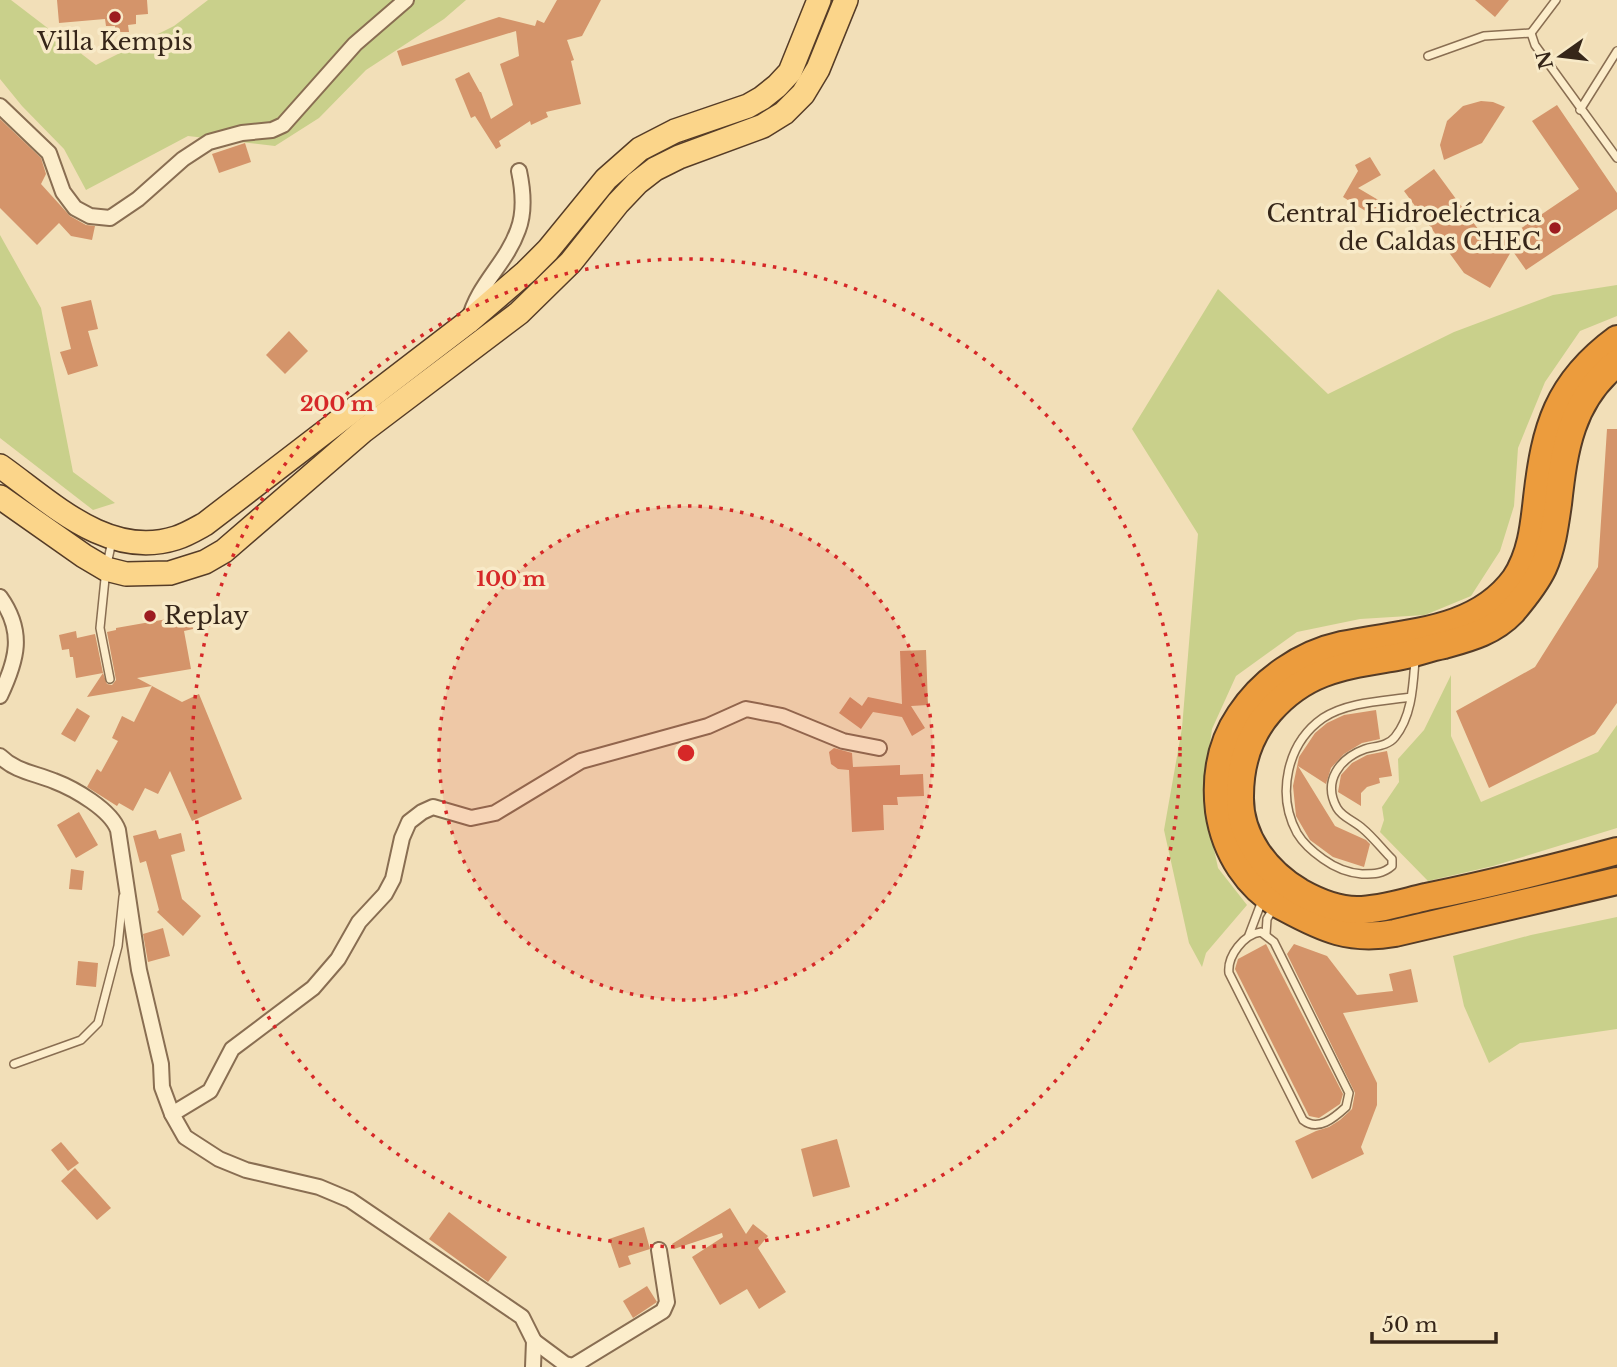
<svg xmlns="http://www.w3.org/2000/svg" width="1617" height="1367" font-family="'Libre Baskerville',serif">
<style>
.green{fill:#c9d08b}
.building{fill:#d4946a}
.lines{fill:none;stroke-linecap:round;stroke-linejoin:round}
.lane-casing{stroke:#896e52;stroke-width:10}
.street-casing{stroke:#896e52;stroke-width:18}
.primary-casing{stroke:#553c27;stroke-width:26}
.highway-casing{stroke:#553c27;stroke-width:30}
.lane{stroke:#fcedcb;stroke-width:7}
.street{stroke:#fcedcb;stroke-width:14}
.primary{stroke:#fbd58a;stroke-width:23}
.highway{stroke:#ec9c3d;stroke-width:26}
.ring{fill:none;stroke:#d62828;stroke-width:3.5;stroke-dasharray:3.5 7}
.poi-dot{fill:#9d1c20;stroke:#f8eac8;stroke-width:2.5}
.labels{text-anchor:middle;stroke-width:7;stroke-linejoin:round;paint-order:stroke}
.poi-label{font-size:24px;fill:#362619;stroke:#f8eac8}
.centre{fill:#d62828;stroke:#f8eac8;stroke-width:3.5}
.ring-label{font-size:21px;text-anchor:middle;font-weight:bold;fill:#d62828;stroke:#f8eac8;stroke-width:7;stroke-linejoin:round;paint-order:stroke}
</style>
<rect width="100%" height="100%" fill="#f2dfb8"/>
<g class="green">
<path d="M0,0h11l85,65 78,-39 34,-26h258l-22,19 -78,51 -47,48 -44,28 -87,-10 -102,54 -22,-41 -42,-43 -22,-27z"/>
<path d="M0,235l41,73 32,164 42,31 -22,7 -93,-72z"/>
<path d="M1617,285v31l-37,15 -35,51 -27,66 -4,58 -14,45 -29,45 -46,19 -65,4 -63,13 -61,44 -24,53 -9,67 15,72 29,37 -41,48 -4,14 -13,-24 -25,-113 18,-102 16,-194 -66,-105 86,-140 110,105 126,-62 99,-37z"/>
<path d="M1451,675v61l30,66 117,-50 19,-27v103l-124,38 -65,15 -48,-49 4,-12 -2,-13 17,-25 -1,-23 26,-29z"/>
<path d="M1617,917v112l-97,14 -31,20 -25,-57 -11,-50 78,-21z"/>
</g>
<g class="building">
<path d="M57,0h90l1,14 -12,1v9l-8,1 1,7h-14v-6h-9l-1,-7 -46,4z"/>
<path d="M557,0h44l-19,36 -15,4 7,20 -3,1 10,43 -35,8 2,5 -17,8 -1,-4 -31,20 2,5 -5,3 -21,-33 -4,2 -16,-39 14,-7 11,20h1l10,27 22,-14 -13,-41 19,-8 -3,-25 -114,35 -5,-15 102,-34 36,9 2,-6 7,3z"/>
<path d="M1475,0h34l-14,17z"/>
<path d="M1481,101l12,1 12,5 -23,36 -38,17 -4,-15 7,-24 16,-15z"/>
<path d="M1557,105l60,88v16l-91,61 -14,-20 -22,38 -26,-15 -60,-82 30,-22 58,79 87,-59 -47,-68z"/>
<path d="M0,119l41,39 5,16 -5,10 29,32 16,9 9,1 -3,14 -21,-4 -12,-13 -22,22 -37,-37z"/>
<path d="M245,143l6,19 -32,11 -7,-19z"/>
<path d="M1370,157l11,18 -23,13 22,13 -8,14 -29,-18 15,-26 -3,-6z"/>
<path d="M91,300l7,29 -10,2 10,35 -30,9 -8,-23 11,-3 -10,-42z"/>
<path d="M289,331l19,20 -23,23 -19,-19z"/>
<path d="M1607,429h10v274l-22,31 -106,54 -33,-77 79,-44 63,-100z"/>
<path d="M190,615l3,14 -9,2 7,38 -54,9 15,8 -65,11 16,-24 4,11 5,1 4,-5 -9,-48 9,-2v-2z"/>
<path d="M76,631l1,7 18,-4 8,39 -27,5 -3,-21h-3l-1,-8 -7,1 -3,-15z"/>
<path d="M926,650l2,55 -17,1 14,22 -13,8 -10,-19 -29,-5 -12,17 -22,-16 11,-16 12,9 6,-9 34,7 -2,-53z"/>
<path d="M152,686l30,16 17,-8 43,105 -50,22 -22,-50 -12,23 -13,-6 -12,23 -14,-8 -2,3 -30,-19 10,-18 4,3 17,-31 -6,-3 10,-22 12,6z"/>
<path d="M77,708l13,8 -15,26 -14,-8z"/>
<path d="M1376,710l4,29 -18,4 -18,11 -13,14 -5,16 -28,-18 37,60 31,14 4,4 -6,23 -31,-10 -23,-17 -14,-24 -3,-30 6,-29 16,-24 12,-10 17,-8z"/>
<path d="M834,748l18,5 1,14 47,-2v10l23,-1 1,22 -27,1 1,8h-15l1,25 -32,2 -3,-62 -11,-1 -7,-5 -2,-12z"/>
<path d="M1387,751l5,25 -13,2 1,5 -13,4 -6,6v13l-23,-14 3,-17 11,-12 15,-8z"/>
<path d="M79,812l19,33 -22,13 -19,-33z"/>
<path d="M156,830l3,9 22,-6 4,18 -14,4 11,44 19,17 -18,20 -26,-24 2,-2 -13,-49 -6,2 -7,-27z"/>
<path d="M71,869l13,2 -2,19 -13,-1z"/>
<path d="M163,928l7,28 -22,6 -5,-28z"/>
<path d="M1266,944l77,150 -3,10 -21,14 -10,-2 -74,-147 3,-10z"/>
<path d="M1294,944l33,12 30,39 36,-4 -4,-17 22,-5 7,33 -75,11 34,70v22l-16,42 3,7 -52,25 -17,-38 21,-10 13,-4 11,-7 12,-11 3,-16 -68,-139z"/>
<path d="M78,961l20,2 -2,24 -20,-2z"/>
<path d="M837,1139l13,48 -37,10 -12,-48z"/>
<path d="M61,1142l18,21 -11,8 -17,-21z"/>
<path d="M75,1168l36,40 -14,12 -36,-39z"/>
<path d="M730,1208l16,26 7,-10 15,12 -10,12 28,44 -27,17 -12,-20 -27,16 -28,-48 31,-20 -1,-4 -48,16 -2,-5z"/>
<path d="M449,1212l58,45 -19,25 -59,-43z"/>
<path d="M644,1227l6,22 -22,7 3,8 -12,4 -10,-29z"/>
<path d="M647,1286l10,16 -24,16 -10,-17z"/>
</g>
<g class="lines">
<defs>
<g id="lane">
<path d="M1531,33l4,12 82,113"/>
<path d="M1531,33l25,-33"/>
<path d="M1428,56l56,-20 47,-3"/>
<path d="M1580,110l37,-59"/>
<path d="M110,679l-10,-51 6,-59 6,-28"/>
<path d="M1411,697c-27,4 -64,5 -88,21 -36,25 -47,76 -26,115 6,10 16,19 26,26 11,8 26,14 39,15 12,0 21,0 30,-8v-7c-10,-10 -19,-22 -30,-31 -8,-7 -20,-11 -25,-20 -15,-27 3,-50 28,-59 10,-3 23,-3 30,-12 17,-21 18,-51 20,-77"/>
<path d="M1261,932l13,10 75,151 -3,14c-12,11 -28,25 -43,13l-74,-147c-2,-17 15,-39 32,-41z"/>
<path d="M1266,934l1,-15 7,-12"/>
<path d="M1249,935l14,-37"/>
<path d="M14,1064l67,-24 17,-17 20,-77 5,-49"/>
</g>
<g id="street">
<path d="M0,106l49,47 14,39 12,16 15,8 20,2 28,-19 45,-40 26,-17 33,-9 30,-3 11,-5 72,-81 51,-44"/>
<path d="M469,320c9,-36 37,-56 49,-90 7,-18 5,-40 1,-59"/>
<path d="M0,597c25,35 17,63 0,99"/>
<path d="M0,756c16,16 35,17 54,25 21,8 57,29 64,49l21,140 22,94 1,23 10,27 13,23 34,22 27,11 73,17 31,13 172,117 12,24 -1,26"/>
<path d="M172,1114l38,-23 22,-42 81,-61 25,-29 21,-37 26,-28 8,-15 9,-41 7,-16 13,-10 11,-5 38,11 24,-5 86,-52 127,-35 38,-17 36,7 61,25 36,7"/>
<path d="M534,1341l31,23 8,2 90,-55 4,-9 -8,-52"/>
</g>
<g id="primary">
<path d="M0,466c51,36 108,94 176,72 10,-3 20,-9 29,-14l263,-202 58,-50 22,-22 58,-71 34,-30 35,-18 73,-25 14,-8 15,-12 13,-14 29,-72"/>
<path d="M0,497l84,59 22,13 20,5 44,-1 35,-11 19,-11 139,-120 156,-118 52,-51 47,-59 19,-20 18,-14 24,-12 84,-31 21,-13 19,-19 15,-25 28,-69"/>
</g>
<g id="highway">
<path d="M1617,339c-60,44 -72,89 -80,159 -3,28 -6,57 -22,81 -40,55 -113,53 -173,66 -41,9 -79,35 -102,70 -19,28 -25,62 -21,96 6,41 29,78 66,97 39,21 65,33 110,25l222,-52"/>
<path d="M1617,363c-46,37 -53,86 -59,141 -3,21 -6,44 -15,64 -7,15 -20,31 -31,44 -19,20 -43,26 -68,33 -16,3 -31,9 -47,12 -52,9 -90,12 -127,54 -21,24 -30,53 -30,85 -1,41 26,76 60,96 18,10 37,18 57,18 23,0 47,-8 69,-13 65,-13 128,-29 191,-46"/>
</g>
</defs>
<use href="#lane" class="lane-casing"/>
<use href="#street" class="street-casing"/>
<use href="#primary" class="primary-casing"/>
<use href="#highway" class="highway-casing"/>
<use href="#lane" class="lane"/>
<use href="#street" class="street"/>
<use href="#primary" class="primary"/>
<use href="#highway" class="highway"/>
</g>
<circle cx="686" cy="753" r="247" fill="#d62828" fill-opacity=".12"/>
<g class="ring">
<circle cx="686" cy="753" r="247"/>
<circle cx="686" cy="753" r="494"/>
</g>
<g class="poi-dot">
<circle cx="115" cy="17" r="7"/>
<circle cx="1555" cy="228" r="7"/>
<circle cx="150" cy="616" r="7"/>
</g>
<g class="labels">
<g class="poi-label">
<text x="115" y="50">Villa Kempis</text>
<text x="1541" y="222" text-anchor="end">Central Hidroeléctrica<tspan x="1541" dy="28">de Caldas CHEC</tspan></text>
<text x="164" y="624" text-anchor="start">Replay</text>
</g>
</g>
<circle cx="686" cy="753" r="10" class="centre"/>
<g class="ring-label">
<text x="337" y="411">200 m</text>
<text x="511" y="586">100 m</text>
</g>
<g transform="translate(1561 56) rotate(256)" stroke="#f8eac8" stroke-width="5" paint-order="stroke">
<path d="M0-5L12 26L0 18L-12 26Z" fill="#362619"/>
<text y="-10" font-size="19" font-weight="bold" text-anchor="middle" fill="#362619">N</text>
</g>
<path d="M1372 1332v10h124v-10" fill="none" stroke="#362619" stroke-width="3.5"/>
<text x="1382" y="1332" font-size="21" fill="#362619" stroke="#f8eac8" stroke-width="5" paint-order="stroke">50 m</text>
</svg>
